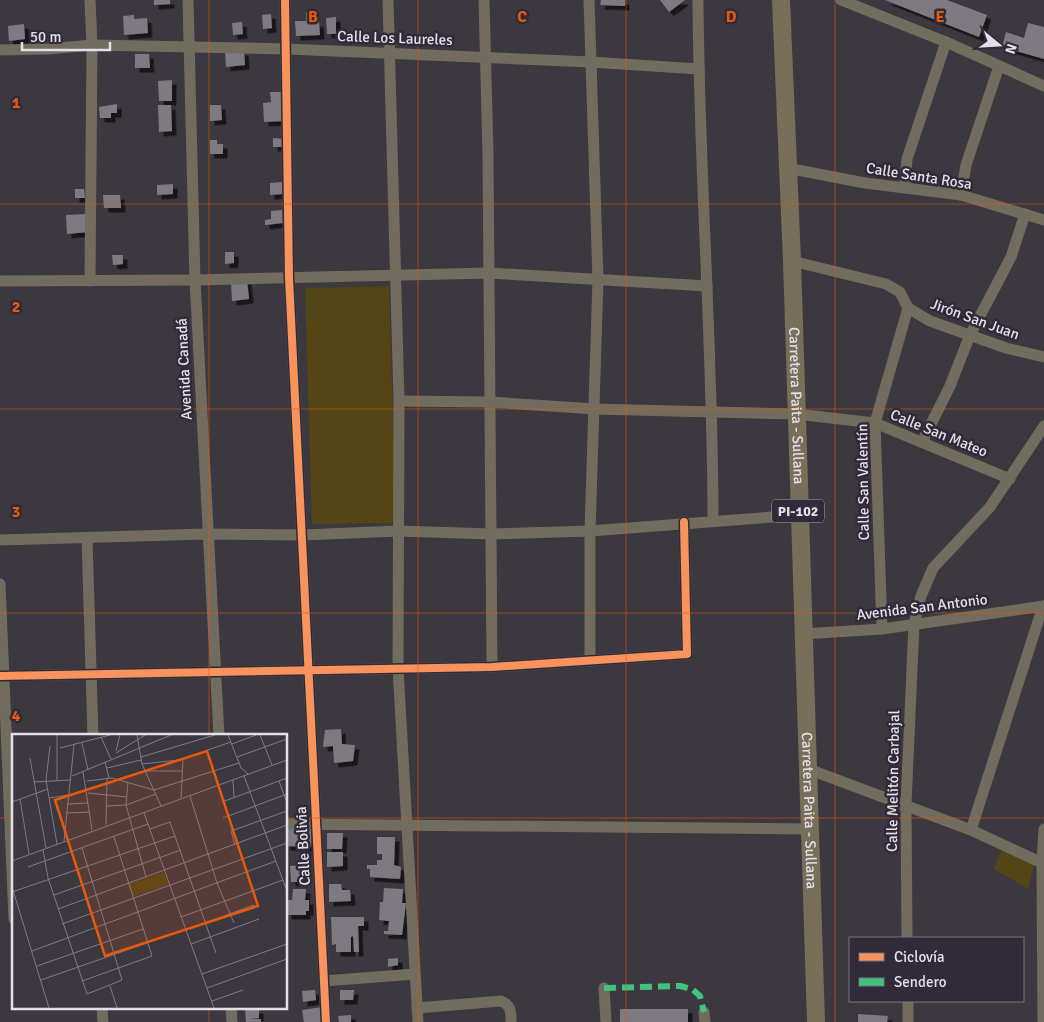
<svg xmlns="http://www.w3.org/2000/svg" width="1044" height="1022" font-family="Signika,sans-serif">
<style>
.green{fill:#534516}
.building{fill:#7d7a81;filter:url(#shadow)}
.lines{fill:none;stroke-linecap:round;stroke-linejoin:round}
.street{stroke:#726c5e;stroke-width:11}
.primary{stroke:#776f59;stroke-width:18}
.quiet{stroke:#40c37c;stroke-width:6;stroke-dasharray:12 6;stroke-linecap:butt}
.cycleway-casing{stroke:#312a39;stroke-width:11}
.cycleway{stroke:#f8935d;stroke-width:8}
.grid{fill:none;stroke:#e8590c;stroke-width:1;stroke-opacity:0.55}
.labels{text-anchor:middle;stroke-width:5;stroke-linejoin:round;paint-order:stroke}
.shield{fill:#312a39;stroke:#aea9b5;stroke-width:1}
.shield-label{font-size:14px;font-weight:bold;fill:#e4e0ea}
.street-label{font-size:15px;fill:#e4e0ea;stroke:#312a39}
.inset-road{fill:none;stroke:#7f7b84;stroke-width:1}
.view{fill:#e8590c;fill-opacity:0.15;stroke:#e8590c;stroke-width:2.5}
.inset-edge{fill:none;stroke:#e4e0ea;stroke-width:2.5}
.grid-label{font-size:16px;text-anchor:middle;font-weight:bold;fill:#e8590c;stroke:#312a39;stroke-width:5;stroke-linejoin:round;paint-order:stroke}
</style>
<defs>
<filter id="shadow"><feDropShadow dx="4.5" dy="4.5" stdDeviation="0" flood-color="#0009"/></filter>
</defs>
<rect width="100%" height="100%" fill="#3c3840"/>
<g class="green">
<path d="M389,286l7,237 -84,1 -7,-236z"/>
<path d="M1001,850l33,15 -6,24 -34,-20z"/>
</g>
<g class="building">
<path d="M154,0h16v4l-16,1z"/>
<path d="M601,0h24v6l-25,-1z"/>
<path d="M660,0h25l-16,12z"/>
<path d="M885,0h62l40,15 -8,22z"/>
<path d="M314,11v12l5,-1 1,13 -24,1 -1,-15h11v-9z"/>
<path d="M271,14l1,14 -9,1 -1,-14z"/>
<path d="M134,15v4l13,-1 1,15 -24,2 -1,-19z"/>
<path d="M336,17v17h-9l-1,-16z"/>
<path d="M242,22l1,12 -10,1 -1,-12z"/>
<path d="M1028,23l16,4v32l-42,-12 4,-15 18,6z"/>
<path d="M24,24l1,15 -16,2 -1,-15z"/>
<path d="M244,51l1,14 -19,2 -1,-14z"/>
<path d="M135,54h14l1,14h-15z"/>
<path d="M172,80v21h-13l-1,-20z"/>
<path d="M270,92h12l1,29 -19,1 -1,-19 8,-1z"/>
<path d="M117,104v9h-6v5h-11l-1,-11z"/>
<path d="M158,105h13l1,26 -13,1z"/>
<path d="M210,105h11l1,15 -12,1z"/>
<path d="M273,138l13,1v8h-13z"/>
<path d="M210,140h7v4h6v10h-13z"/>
<path d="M282,182v12l-12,1v-12z"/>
<path d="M173,184v10l-16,1v-10z"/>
<path d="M75,189h9l1,9h-10z"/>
<path d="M103,195h17l1,13h-17z"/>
<path d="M282,210l1,13 -18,2v-5l6,-1v-8z"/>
<path d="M87,214l1,18 -21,2 -1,-19z"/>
<path d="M225,252h9v11l-9,1z"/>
<path d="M112,255h11v9l-10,1z"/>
<path d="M247,280l2,19 -17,2 -1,-20z"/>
<path d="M341,729l1,15 13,1 -2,16 -19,2 -1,-17 -10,1 2,-17z"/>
<path d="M286,825h26l-1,22 -25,-1z"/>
<path d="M327,833h16l-1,16h-15z"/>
<path d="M377,837h18l-1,28 7,2 -1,12 -30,-2v-8h-3v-4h10v-5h5v-6h-5z"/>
<path d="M327,852h16v14l-16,1z"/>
<path d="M305,865l1,11 -3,6h-12l-1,-16z"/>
<path d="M329,884h12l1,6h8l1,11 -22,1z"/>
<path d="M384,888l19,1 -1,14h4l-4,32 -18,-1v-3h4l1,-10 -10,-1 1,-18h3z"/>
<path d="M293,889h13l-1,11h4v11h-3v4h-19l-1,-15h6z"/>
<path d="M331,917h33v9h-6l1,26h-5l-1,-16 -2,1v15h-15v-8l-4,1z"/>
<path d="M398,958v7l-10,2v-8z"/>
<path d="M315,990l1,10 -13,2 -1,-11z"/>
<path d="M340,990h14l-1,10h-13z"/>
<path d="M322,1007l2,15h-20l-2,-12z"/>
<path d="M245,1009h14v9l-9,1h11v3h-15z"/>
<rect x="620" y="1009" width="68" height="13"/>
<path d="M858,1014l30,2 -1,6h-29z"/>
<path d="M351,1015v7h-12l-1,-6z"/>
</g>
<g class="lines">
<g class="street">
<path d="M90,0l2,45 -2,236"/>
<path d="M188,0l7,280 24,456"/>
<path d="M285,0l4,278 37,744"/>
<path d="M388,0l11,401 -1,267 20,354"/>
<path d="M484,0l4,154 4,513"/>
<path d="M589,0l9,280 -8,251v130"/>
<path d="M698,0c1,174 15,347 15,521"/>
<path d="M841,0l105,42 98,44"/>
<path d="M0,50l48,-1 44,-4 195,4 303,13 109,7"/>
<path d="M787,168l78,15 96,12 83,25"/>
<path d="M905,188l2,-29 39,-117"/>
<path d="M961,195l5,-30 33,-99"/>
<path d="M792,261l94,23 14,8 8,16 22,13 76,27 38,9"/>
<path d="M0,281l195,-1 294,-7 218,13"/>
<path d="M399,401l92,1 104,7 201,5 79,9 135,56"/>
<path d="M922,442l28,-56 20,-51 41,-78 14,-43"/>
<path d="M87,538l6,198"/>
<path d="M0,540l206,-6 97,1 95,-4 93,3 99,-3 209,-16"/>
<path d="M0,584l14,335"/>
<path d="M882,629l-7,-206 33,-115"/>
<path d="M803,634l79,-5 162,-23"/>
<path d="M0,676l492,-9 195,-13 -3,-132"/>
<path d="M808,769l163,61 71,33"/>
<path d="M286,824l524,5"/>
<path d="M971,830l72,-224"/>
<path d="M907,938l-1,-134 8,-180 7,-28 12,-28 57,-61 54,-81"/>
<path d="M324,981l91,-7"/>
<path d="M604,988l2,34"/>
<path d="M908,1001v21"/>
<path d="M102,1008l1,14"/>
<path d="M231,1008l1,14"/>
<path d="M417,1008l84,-7c10,4 10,11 10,21"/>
<path d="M704,1012l1,10"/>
<path d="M1043,1022l-1,-159 2,-34"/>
</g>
<path class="primary" id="s1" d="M781,0l11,261 24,761"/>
<path class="quiet" d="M604,988l76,-2 12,3 8,7 4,16"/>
<defs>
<g id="cycleway">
<path d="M285,0l4,278 37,744"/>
<path d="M0,676l492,-9 195,-13 -3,-132"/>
</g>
</defs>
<use href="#cycleway" class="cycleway-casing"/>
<use href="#cycleway" class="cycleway"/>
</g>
<path class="grid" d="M209,0v736M418,0v1022M626,0v1022M835,0v1022M0,204h1044M0,409h1044M0,613h1044M0,818h14M286,818h758M209,1008v14"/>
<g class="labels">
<rect class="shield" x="772" y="499.5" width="52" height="23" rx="4"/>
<g class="shield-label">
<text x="798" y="516">PI-102</text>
</g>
<g class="street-label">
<text transform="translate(395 38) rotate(2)" y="5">Calle Los Laureles</text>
<text transform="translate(919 176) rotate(9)" y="5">Calle Santa Rosa</text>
<text transform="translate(975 319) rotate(20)" y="5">Jirón San Juan</text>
<text transform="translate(184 369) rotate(-93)" y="5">Avenida Canadá</text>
<text dy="5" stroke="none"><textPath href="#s1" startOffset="406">Carretera Paita - Sullana</textPath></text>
<text transform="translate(939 433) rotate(22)" y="5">Calle San Mateo</text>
<text transform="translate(863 482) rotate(-91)" y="5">Calle San Valentín</text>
<text transform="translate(922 607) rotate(-7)" y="5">Avenida San Antonio</text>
<text transform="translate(893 781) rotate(-89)" y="5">Calle Melitón Carbajal</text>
<text dy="5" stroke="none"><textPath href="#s1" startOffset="811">Carretera Paita - Sullana</textPath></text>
<text transform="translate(303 846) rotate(-93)" y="5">Calle Bolivia</text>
</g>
</g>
<g transform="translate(12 734)">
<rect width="275" height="275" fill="#3c3840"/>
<path d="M152,138l4,12 -35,12 -4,-12z" fill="#534516"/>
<path class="inset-road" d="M125,1l5,29 19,42M216,1l13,33 7,6M248,1l12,30M89,3l10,22M70,9l6,27M220,10l24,-9M38,12l-4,34 11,64M48,14l50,-13M104,17l4,-16M104,19l29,-18M129,23l74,-22M225,23l50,-18M18,24l16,90M93,28l4,16M130,30l37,-4 52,-18M95,34l34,-8M133,37h37M71,38l9,58M60,42l99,-41M232,42l43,115M45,46v-45M221,46l1,18M75,47l25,-3 42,12 85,-27M267,47l8,22M22,48l36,-2M116,48l-2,23 20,72M76,59l39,4M178,62l27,87 17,40M38,64l18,-3M169,64l2,-39M8,65l9,55M0,68l36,-13M210,68l65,-24M55,70l21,-1M95,72l19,-1 30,-11M54,79l24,-1M132,79l70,195M211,84l64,-24M94,91l1,-46M138,95l20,-7 46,131M52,107l10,-96M223,111l-4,-14 56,-20M31,116l5,28 39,116 35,-14 -40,-132M0,127l275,-101M16,133l120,-43M0,153l37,121M0,158l163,-56M42,161l127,-45M46,175l229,-84M169,183l102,-37M50,190l225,-81M174,196l68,-25M179,210l68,-25M20,217l244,-90M25,232l106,-37M190,240l85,-30M29,246l106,-37M70,247l70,-25 -38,-119M98,252l7,22M195,254l80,-29M200,267l31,-11"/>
<path class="view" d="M195,17l51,155 -153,50 -50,-156z"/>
<rect width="275" height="275" class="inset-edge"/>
</g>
<g class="grid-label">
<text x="313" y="22">B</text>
<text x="522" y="22">C</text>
<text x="731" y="22">D</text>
<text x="940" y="22">E</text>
<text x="16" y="108">1</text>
<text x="16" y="312">2</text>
<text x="16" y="517">3</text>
<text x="16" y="721">4</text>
</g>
<rect x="849" y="937" width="175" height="65" fill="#312a39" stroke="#797380"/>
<rect x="859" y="953" width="25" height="8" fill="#f8935d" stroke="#797380"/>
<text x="894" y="962" font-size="15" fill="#e4e0ea">Ciclovía</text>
<rect x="859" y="978" width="25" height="8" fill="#40c37c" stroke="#797380"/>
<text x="894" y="987" font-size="15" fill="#e4e0ea">Sendero</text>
<g transform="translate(999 45) rotate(108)" stroke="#312a39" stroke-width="4" paint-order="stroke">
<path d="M0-4L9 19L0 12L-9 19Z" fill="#e4e0ea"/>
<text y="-8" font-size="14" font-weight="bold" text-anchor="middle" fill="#e4e0ea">N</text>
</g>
<path d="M22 42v8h88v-8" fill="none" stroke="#e4e0ea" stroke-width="2.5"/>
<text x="30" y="42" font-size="15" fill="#e4e0ea" stroke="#312a39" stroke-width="4" paint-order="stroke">50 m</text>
</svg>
